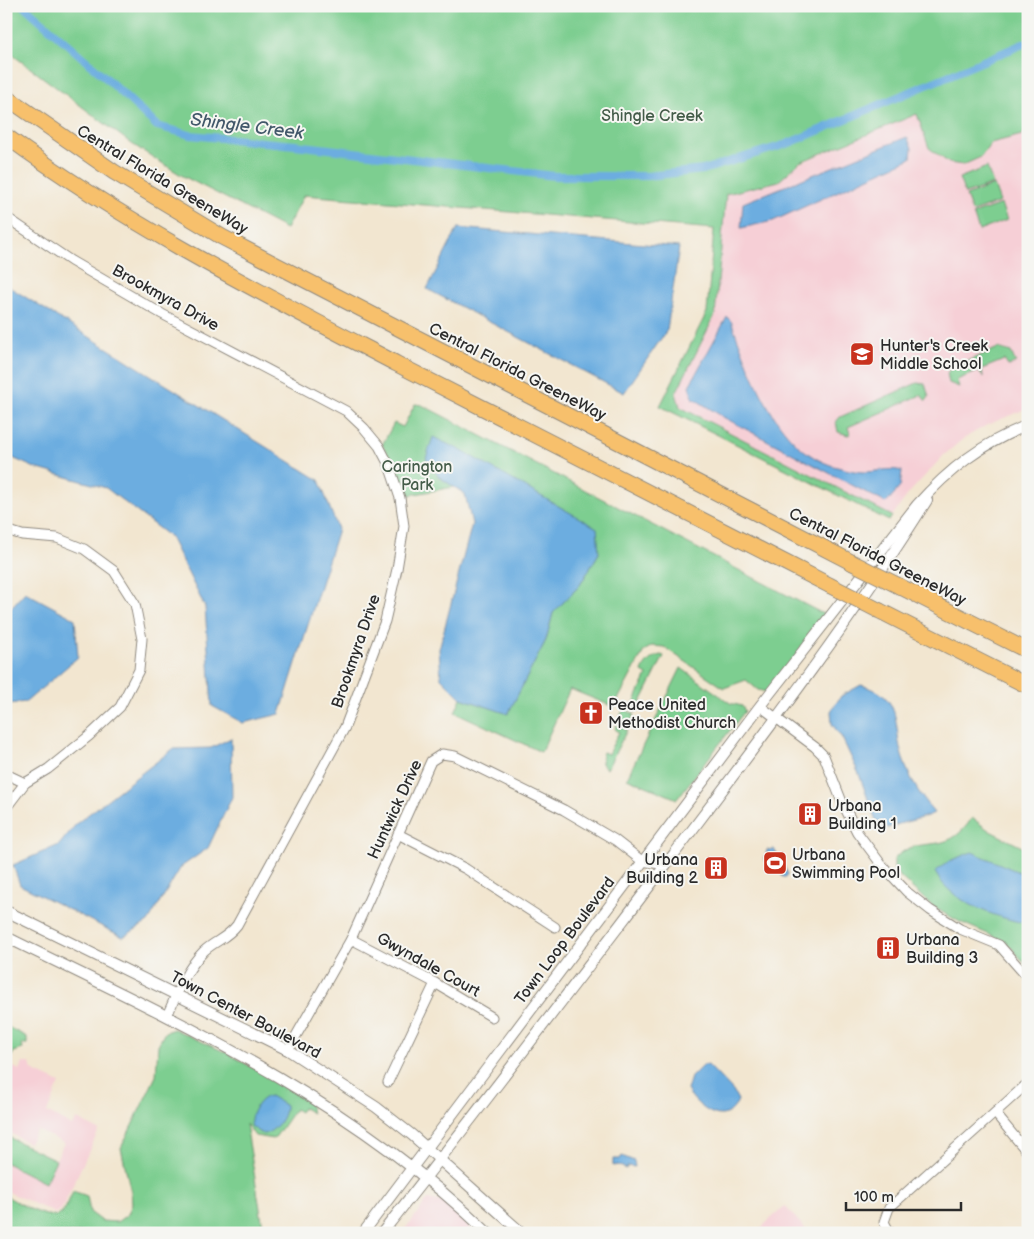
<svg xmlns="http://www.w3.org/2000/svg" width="1034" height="1239" font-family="'Balsamiq Sans',sans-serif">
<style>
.built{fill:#f6cfd6}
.green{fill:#7dce90;stroke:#547c5e}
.water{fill:#6cade0;stroke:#4c6c86}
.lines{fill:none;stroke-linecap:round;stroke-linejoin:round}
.canal{stroke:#6cade0;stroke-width:8}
.minor-casing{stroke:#8e887e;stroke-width:11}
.tertiary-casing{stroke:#8e887e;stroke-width:12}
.motorway-casing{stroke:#8e887e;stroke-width:17}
.minor{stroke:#fff;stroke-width:9}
.tertiary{stroke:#fff;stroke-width:10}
.motorway{stroke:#f7c06c;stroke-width:15}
.motorway-bridge-casing{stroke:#8e887e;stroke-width:17;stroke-linecap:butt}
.motorway-bridge{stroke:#f7c06c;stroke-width:15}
.labels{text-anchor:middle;stroke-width:4;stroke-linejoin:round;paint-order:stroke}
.park-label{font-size:16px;fill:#445c49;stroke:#f6f6f2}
.street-label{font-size:16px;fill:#2b2b2b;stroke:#f6f6f2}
.poi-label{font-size:16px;fill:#2b2b2b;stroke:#f6f6f2;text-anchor:start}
.water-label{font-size:18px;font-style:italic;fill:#42586a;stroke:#f6f6f2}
</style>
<rect width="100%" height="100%" fill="#f6f6f2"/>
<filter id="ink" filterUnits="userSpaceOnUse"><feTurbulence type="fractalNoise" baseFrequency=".02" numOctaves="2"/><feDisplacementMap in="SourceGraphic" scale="10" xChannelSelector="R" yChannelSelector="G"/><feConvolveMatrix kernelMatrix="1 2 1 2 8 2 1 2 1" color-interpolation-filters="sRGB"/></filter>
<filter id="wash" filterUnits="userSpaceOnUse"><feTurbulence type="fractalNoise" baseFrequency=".0096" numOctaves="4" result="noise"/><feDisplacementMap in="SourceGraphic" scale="20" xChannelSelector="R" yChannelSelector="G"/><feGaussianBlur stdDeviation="1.12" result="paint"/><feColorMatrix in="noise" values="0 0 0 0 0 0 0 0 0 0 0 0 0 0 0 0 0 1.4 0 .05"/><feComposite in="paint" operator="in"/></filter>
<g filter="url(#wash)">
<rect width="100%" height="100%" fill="#f2e6d0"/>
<g class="built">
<path d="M917,114l12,34 20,15 14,2 18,-8 10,-14 31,-8 6,-7v280l-41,17 -24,14 -19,16 -34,37 -18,24 -212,-109 -4,-14 39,-78 11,-121z"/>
<path d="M23,1063h7l2,7 28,13 -13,29 25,14 5,-7 22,11 -38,80 -6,3 -49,-22v-28l39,19 19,-39 -27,-13 -8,13 -23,-12v-67l14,6z"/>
<path d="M428,1199l16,3 31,31h-73z"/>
<path d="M785,1206l24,27h-54z"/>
</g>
<g class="green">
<path d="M6,6h1022v122l-6,7 -31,8 -10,14 -18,8 -14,-2 -20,-15 -12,-34 -117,48 -21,19 -53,13 -11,121 -39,78 4,14 212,109 -3,5 -229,-115 47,-94 7,-83 -410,-34 -18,34 -105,-54 -49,-31 -126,-94z"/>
<path d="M987,167l6,17 -28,10 -6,-16z"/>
<path d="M994,185l6,17 -28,10 -6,-16z"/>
<path d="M1001,204l6,16 -28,11 -6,-17z"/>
<path d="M998,348l13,4 5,11 -8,3 -4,-6 -22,9 1,8 -5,-6 -21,9 2,7 -10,-4 -2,-10 4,-5z"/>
<path d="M917,383l8,1 4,13 -3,4 -5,-6 -73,32 2,7 -2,1 -10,-3 -2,-10 4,-5z"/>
<path d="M415,404l7,1 407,212 -59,76 -12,-3 -12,-10 -22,8 -60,-41 -12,-1 -8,5 -30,56 -44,-18 -29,63 -86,-40 6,-14 47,15 38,-73 7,-27 27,-28 19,-32 -160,-76 15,10 -50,9 -10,-31 -12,-20 12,-22 9,4z"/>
<path d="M661,655l3,1 -28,56 -11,-6 1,-2 5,1 3,-2 13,-28 -5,-3c3,-9 9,-15 19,-17z"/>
<path d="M681,668l49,35 12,3 3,5 -68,88 -50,-21z"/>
<path d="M624,709l10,5 -6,14 -11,-6z"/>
<path d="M616,725l11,5 -20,39c-6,-4 -7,-10 -4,-17l5,2 11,-22 -4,-3z"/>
<path d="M972,818l18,13 38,19v117l-18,-21 -8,-6 -42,-18 -27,-15 -39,-36v-12c27,-28 51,1 78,-41z"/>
<path d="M6,1026l21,11v7h-5l1,5 -9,3 -4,7 -4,-2z"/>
<path d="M174,1029l53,24 77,44 5,6 3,10 -9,-5 -3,4 -5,-3 -21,30 -19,-3 -9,-12 18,109h-258v-37c12,6 46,29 57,16 4,-6 7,-14 10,-21l14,5 3,16 12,9 15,1 11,-8 4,-10 -1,-12 -10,-44 35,-72 2,-31 7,-13z"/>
<path d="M6,1136l50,24 -11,23 -39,-20z"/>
</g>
<g class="water">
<path d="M907,137l5,11 -1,10 -138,63 -32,7 2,-25z"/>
<path d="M458,228l221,19 -12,83 -43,63 -197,-104z"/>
<path d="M6,285l313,195 19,49 -58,185 -37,9 -31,-17 -7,-99 -35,-70 -64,-49 -71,-20 -29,-13z"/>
<path d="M727,317l4,4c21,54 46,133 110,147 8,2 16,4 23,4 14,0 24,-5 38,-1l-2,16 -14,16 -163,-86 -30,-19 -4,-12z"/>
<path d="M433,437l27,13 137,78 2,25 -19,32 -27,28 -7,27 -38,74 -47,-16 -20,-20 -2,-29 33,-125 -7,-30 -26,-17 -13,-19z"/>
<path d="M25,592l50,27 3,38 -52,45 -18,2 -2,-1v-90z"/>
<path d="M861,685c44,11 31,41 42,74 7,20 18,38 31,54 -14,7 -30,8 -46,15l-13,-9 -16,-45 -17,-36 -10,-14 -1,-13 10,-15z"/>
<path d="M231,738l1,59 -24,51 -27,19 -33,55 -25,15 -103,-52 -7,-20 46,-20 18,-22 96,-74 38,-1z"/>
<path d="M774,849l14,25 -2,3h-3l-9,-13 -7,-1 -2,-4 2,-9z"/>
<path d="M972,852l56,24v48c-33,-7 -77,-21 -93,-52l14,-11z"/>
<path d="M703,1065h5l25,26 5,9c-12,31 -41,7 -51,-10l4,-13z"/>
<path d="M270,1096l15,9c1,12 -10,27 -22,29l-11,-7c-5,-10 7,-30 18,-31z"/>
<path d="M622,1156l12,5 1,6 -7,-1 -2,3 -8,-4 -5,1v-7h7z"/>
</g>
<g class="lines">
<path class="canal" d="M24,6l82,72 51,48 33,9 105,10 260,31h92l56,-6 84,-26 241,-102"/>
</g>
</g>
<g filter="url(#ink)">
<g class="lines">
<defs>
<g id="minor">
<path d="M6,217l65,44 91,53 184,97 18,17 15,18 10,19 11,33 4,28 -7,43 -12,52 -40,106 -108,198c-11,14 -21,15 -33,26 -18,18 -27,42 -37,65"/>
<path d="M6,530l16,5 35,3 27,11 30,22 21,33 7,35 -3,31 -19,37 -31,29 -41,33 -23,14 -19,25"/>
<path d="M760,706l55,41 9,9 18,46 15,30 24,32 26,28 23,18 30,19 39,16 29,33"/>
<path d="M6,774l19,9"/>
<path d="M398,834l68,35 89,58"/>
<path d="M351,939l84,44 57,34"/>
<path d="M288,1050l63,-111 80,-178 11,-7 13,2 109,54 51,30 27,21 24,4"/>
<path d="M388,1082l47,-99"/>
<path d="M995,1113l33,40"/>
<path d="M890,1233l-6,-11 5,-14 139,-125"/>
</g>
<g id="tertiary">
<path d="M6,911l282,139 88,57 36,28 110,98"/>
<path d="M6,937c172,84 342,161 482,296"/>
<path d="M363,1233l397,-527 157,-201c32,-36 66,-62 111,-80"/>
<path d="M382,1233c99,-125 195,-252 292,-379 87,-115 176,-231 253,-354"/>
</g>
<g id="motorway">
<path d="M6,97l108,75 108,65 631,326"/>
<path d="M6,136c123,90 257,158 391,228 144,74 288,148 432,221"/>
<path d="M899,586l129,65"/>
<path d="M880,611l148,75"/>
</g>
</defs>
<use href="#minor" class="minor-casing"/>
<use href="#tertiary" class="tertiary-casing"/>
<use href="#motorway" class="motorway-casing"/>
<use href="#minor" class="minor"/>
<use href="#tertiary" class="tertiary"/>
<use href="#motorway" class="motorway"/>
<defs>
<g id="motorway-bridge">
<path d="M853,563l46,23"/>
<path d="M829,585l51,26"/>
</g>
</defs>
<use href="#motorway-bridge" class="motorway-bridge-casing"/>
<use href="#motorway-bridge" class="motorway-bridge"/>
</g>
</g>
<defs>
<symbol id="school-square" viewBox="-11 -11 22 22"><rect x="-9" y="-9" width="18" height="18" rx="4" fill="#c8321e" stroke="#f6f6f2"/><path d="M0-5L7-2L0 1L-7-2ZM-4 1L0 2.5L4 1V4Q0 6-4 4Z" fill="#fff"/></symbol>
<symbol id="church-square" viewBox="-11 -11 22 22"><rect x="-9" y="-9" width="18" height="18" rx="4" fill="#c8321e" stroke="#f6f6f2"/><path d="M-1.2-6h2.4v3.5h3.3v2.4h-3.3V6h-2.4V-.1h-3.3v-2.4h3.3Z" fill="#fff"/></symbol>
<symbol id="building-square" viewBox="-11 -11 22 22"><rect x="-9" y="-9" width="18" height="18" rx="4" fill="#c8321e" stroke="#f6f6f2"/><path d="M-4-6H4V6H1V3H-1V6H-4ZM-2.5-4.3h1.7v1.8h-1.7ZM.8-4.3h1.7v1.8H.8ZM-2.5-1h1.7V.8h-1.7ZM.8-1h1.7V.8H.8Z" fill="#fff"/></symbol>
<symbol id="stadium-square" viewBox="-11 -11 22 22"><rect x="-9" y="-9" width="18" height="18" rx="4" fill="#c8321e" stroke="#f6f6f2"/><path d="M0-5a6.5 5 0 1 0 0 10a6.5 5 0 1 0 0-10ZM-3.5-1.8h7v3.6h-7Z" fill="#fff"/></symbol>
</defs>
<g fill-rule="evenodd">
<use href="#school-square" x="848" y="340" width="28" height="28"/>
<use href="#church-square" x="577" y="699" width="28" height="28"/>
<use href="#building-square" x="796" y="800" width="28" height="28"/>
<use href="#stadium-square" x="761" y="849" width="28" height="28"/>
<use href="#building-square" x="702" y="854" width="28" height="28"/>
<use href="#building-square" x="874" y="934" width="28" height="28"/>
</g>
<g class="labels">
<g class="park-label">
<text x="652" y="121">Shingle Creek</text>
<text x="417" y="472">Carington<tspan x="417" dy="18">Park</tspan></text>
</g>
<g class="street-label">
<text transform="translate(163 179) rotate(31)" y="6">Central Florida GreeneWay</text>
<text transform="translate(166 297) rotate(29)" y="6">Brookmyra Drive</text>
<text transform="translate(518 371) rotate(27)" y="6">Central Florida GreeneWay</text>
<text transform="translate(878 556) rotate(27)" y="6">Central Florida GreeneWay</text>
<text transform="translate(355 651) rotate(-71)" y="6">Brookmyra Drive</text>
<text transform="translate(394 809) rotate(-65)" y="6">Huntwick Drive</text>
<text transform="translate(564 940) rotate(-53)" y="6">Town Loop Boulevard</text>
<text transform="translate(429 964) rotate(29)" y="6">Gwyndale Court</text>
<text transform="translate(246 1014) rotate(28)" y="6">Town Center Boulevard</text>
</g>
<g class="poi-label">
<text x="880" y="351">Hunter's Creek<tspan x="880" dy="18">Middle School</tspan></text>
<text x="608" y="710">Peace United<tspan x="608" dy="18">Methodist Church</tspan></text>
<text x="828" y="811">Urbana<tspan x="828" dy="18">Building 1</tspan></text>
<text x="792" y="860">Urbana<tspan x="792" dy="18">Swimming Pool</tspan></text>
<text x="698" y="865" text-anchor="end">Urbana<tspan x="698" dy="18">Building 2</tspan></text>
<text x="906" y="945">Urbana<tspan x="906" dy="18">Building 3</tspan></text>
</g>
<g class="water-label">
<text transform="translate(247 126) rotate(7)" y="6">Shingle Creek</text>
</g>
</g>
<rect width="1034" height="1239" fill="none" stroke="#f6f6f2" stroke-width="25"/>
<path d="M846 1202v8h115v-8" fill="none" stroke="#2b2b2b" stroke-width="2.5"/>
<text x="854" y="1202" font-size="15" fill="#2b2b2b" stroke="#f6f6f2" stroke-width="4" paint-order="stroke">100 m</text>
</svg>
